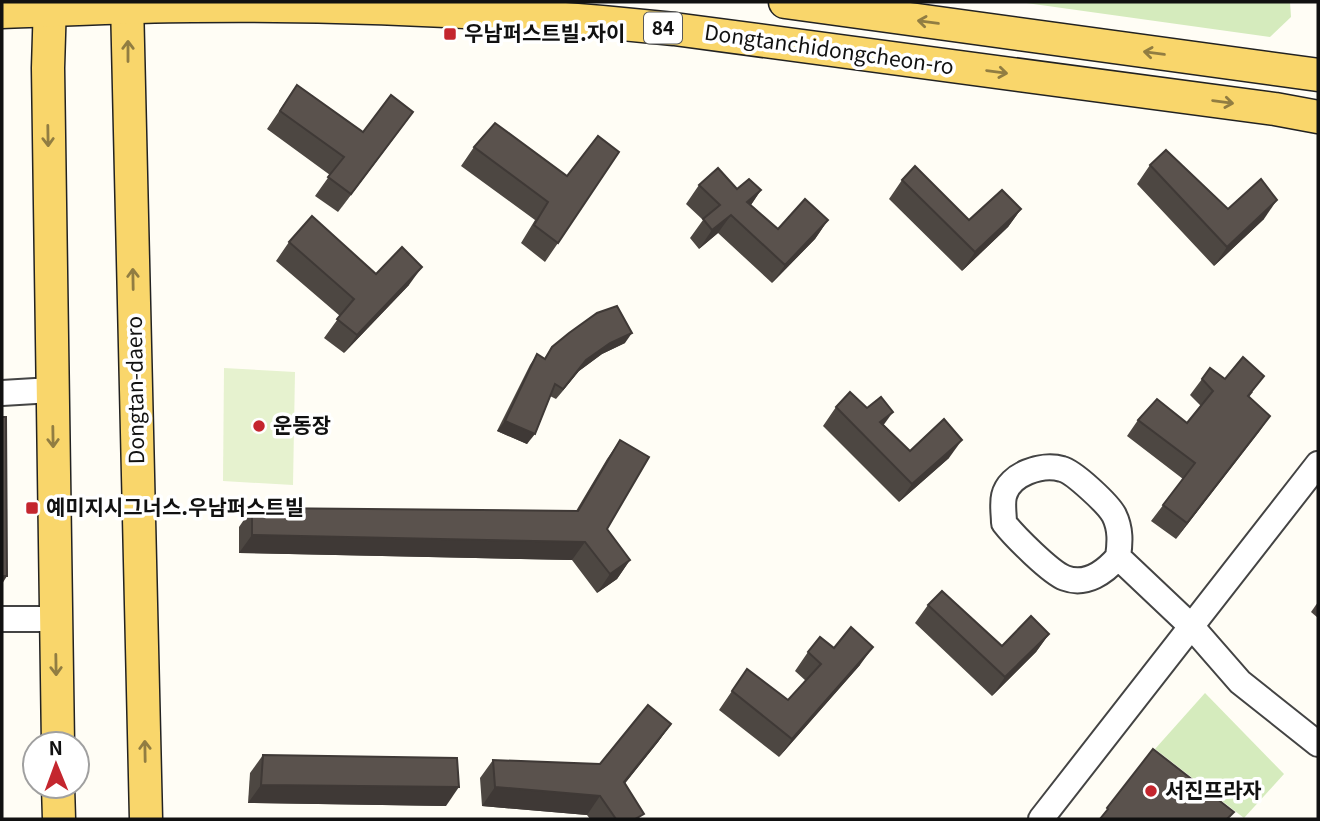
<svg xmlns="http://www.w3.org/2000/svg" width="1320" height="821" font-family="Georgia,'Noto Sans KR',serif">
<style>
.green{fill:#d5ebbd}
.pitch{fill:#e6f2cf}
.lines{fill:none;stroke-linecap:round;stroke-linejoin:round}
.minor-casing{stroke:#444;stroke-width:28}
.major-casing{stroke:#222;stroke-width:35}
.minor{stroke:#fff;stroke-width:24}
.major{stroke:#f9d66b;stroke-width:32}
.wall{fill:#4d4742}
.shaded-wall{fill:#3f3936}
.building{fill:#5a524d;stroke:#3f3936;stroke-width:2}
.oneway{stroke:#917d42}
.poi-dot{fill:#c4262e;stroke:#fff;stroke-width:2.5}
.labels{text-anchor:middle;stroke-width:7;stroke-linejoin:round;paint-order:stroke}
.shield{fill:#fff;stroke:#585858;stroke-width:2}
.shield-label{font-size:19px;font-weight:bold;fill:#111}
.poi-label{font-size:21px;font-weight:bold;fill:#111;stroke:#fff;text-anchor:start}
.street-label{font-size:21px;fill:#111;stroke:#fff}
</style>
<rect width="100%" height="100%" fill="#fffdf5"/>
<g class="green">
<path d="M1019,2h271l1,15 -21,20z"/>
<path d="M1205,693l79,81 -40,44 -89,-69z"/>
</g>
<path class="pitch" d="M224,368l71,4 -2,113 -70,-4z"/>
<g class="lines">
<defs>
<g id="minor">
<path d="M2,393l50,-3"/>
<path d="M1118,557c-13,15 -32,29 -53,21 -14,-5 -51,-42 -61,-55 0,-8 -2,-19 0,-27 5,-22 38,-33 58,-27 12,3 46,35 52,46 7,14 6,28 4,42l74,70 48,55 78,62"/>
<path d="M2,619h54"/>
<path d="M1041,819l277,-355"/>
</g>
<g id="major">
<path d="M50,2l-2,66 10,676"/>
<path d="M127,2l19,817"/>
<path d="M785,2l533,73"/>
<path d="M2,12c63,-2 127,-6 190,-6 161,-2 322,6 482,23l601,80 43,8"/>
<path d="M58,786l1,33"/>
</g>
</defs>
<use href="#minor" class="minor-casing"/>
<use href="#major" class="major-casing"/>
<use href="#minor" class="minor"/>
<use href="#major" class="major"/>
</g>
<g class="wall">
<path d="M297,85l66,47 50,-20 -75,100 -23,-16 15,-21 -63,-46z"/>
<path d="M474,147l93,29 -9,67 -13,19 -24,-19 14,-23 -74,-54z"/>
<path d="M1150,165l78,44 36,10 -50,47 -77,-82z"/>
<path d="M902,180l67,40 52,-11 -13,18 -46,44 -73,-72z"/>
<path d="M699,185l38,4 24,1 -10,15 27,24 50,-9 -13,19 -43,44 -54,-50 -19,16 -9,-11 13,-18 -17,-16z"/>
<path d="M289,242l87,32 33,11 -65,68 -20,-15 16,-22 -64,-55z"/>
<path d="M625,343l-23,11 -23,17 -23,28 -6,-3 -23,48 -30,-13 33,-66 7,-11 7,5 8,-12z"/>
<path d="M1202,379h23l28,13 -4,5 21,19 -94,123 -25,-18 32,-42 -56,-43 11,-16 49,3 14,-17 -11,-11z"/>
<path d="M836,407l48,18 26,26 39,7 -50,44 -76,-76z"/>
<path d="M620,440l-13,89 23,31 -13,19 -20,14 -25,-33 -333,-7v-26l13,-19 324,3 31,-52z"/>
<path d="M1318,602v16l-7,-6z"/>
<path d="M928,605l74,41 47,-12 -13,18 -44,44 -77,-73z"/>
<path d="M834,648l26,17 -81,92 -60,-47 28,-41 41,31 18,-19 -11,-10 13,-19z"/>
<path d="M671,724l-13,18 -33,41 15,36h-50l-3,-4 -105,-9 -2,-28 13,-18 107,4z"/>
<path d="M263,755l183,51 -198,-3 2,-30z"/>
</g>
<g class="shaded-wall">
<path d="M413,112l-13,18 -62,82 13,-18z"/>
<path d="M761,190l-13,19 -14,11 13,-18z"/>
<path d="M1277,200l-13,19 -50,47 13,-19z"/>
<path d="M1021,209l-13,18 -46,44 13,-19z"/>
<path d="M731,215l-13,18 -19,16 13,-19z"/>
<path d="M828,220l-13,19 -43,44 13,-18z"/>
<path d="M422,267l-13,18 -65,68 13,-18z"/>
<path d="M632,333l-7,10 -23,11 -23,17 -23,28 30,-39 24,-17z"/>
<path d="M893,412l-13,18 -13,11 13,-19z"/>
<path d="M1270,416l-11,16 -83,107 11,-16z"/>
<path d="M505,421l30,13 -8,10 -30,-13z"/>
<path d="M962,440l-13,18 -50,44 13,-18z"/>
<path d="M252,535l333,7 -13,18 -333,-7z"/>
<path d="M630,560l-13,19 -20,14 13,-19z"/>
<path d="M2,576h5l-5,8z"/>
<path d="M1049,634l-13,18 -44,44 13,-19z"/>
<path d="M873,647l-13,18 -81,92 13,-18z"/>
<path d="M671,724l-13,18 -47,59 13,-19z"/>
<path d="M261,785l198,2 -13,19 -198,-3z"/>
<path d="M495,787l105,9 -13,19 -105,-9z"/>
</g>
<g class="building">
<path d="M297,85l66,47 28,-37 22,17 -62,82 -23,-17 16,-20 -64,-46z"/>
<path d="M495,123l72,53 31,-40 21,16 -61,91 -24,-18 14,-23 -74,-55z"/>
<path d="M1166,150l62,59 33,-30 16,21 -50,47 -77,-82z"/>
<path d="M915,166l54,54 33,-30 19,19 -46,43 -73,-72z"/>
<path d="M718,168l19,21 12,-10 12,11 -14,12 31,27 27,-30 23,21 -43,45 -54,-50 -19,15 -9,-11 17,-14 -21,-20z"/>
<path d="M312,216l64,58 26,-27 20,20 -65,68 -20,-16 17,-20 -65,-57z"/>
<path d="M617,306l15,27 -22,10 -24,17 -23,29 -8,-5 -20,50 -30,-13 32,-67 8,5 7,-12 17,-14 28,-20z"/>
<path d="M1243,357l21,19 -16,20 22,20 -83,107 -24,-18 32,-42 -57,-43 19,-21 30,24 26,-32 -11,-12 8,-11 15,11z"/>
<path d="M850,392l17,16 14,-11 12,15 -13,10 30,29 34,-32 18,21 -50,44 -76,-77z"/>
<path d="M2,417h4l1,159h-5z"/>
<path d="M620,440l29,17 -42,72 23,31 -20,14 -25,-32 -333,-7v-27l326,3z"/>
<path d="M942,591l60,55 29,-30 18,18 -44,43 -77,-72z"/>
<path d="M851,627l22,20 -81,92 -60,-48 15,-22 41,31 33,-36 -13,-12 12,-15 14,11z"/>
<path d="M648,705l23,19 -47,58 20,32 -9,5h-19l-16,-23 -105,-9 -2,-27 107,4z"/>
<path d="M1153,749l81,63 -7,7h-127l8,-10 -1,-1z"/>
<path d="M263,755l194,3 2,29 -198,-2z"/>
</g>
<defs><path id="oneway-shaft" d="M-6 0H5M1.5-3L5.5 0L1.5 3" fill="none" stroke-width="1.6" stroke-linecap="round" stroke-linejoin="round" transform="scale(1.75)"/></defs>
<g class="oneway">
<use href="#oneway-shaft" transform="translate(928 22) rotate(-172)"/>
<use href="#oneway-shaft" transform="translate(128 51) rotate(-90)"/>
<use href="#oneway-shaft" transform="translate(1154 53) rotate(-172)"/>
<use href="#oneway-shaft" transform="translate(997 72) rotate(8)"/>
<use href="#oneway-shaft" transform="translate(1223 102) rotate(8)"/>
<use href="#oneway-shaft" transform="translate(48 136) rotate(89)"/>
<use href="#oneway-shaft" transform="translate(133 279) rotate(-91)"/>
<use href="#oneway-shaft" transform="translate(53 437) rotate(89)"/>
<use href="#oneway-shaft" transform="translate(56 665) rotate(89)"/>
<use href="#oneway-shaft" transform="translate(145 751) rotate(-91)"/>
</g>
<g class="poi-dot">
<rect x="443" y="27" width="14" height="14" rx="3.5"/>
<circle cx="259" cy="426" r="7"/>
<rect x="25" y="501" width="14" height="14" rx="3.5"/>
<circle cx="1151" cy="791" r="7"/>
</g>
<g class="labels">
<rect class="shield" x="644" y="12.5" width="38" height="31" rx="5"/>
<g class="shield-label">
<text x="663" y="35">84</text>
</g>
<g class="poi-label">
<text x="464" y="41">우남퍼스트빌.자이</text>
<text x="273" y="433">운동장</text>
<text x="46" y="515">예미지시그너스.우남퍼스트빌</text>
<text x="1165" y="798">서진프라자</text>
</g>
<g class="street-label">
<text transform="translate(829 50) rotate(8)" y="7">Dongtanchidongcheon-ro</text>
<text transform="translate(136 390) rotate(-91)" y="7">Dongtan-daero</text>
</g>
</g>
<rect width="1320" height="821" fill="none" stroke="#111111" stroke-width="7"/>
<g transform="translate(56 765) rotate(359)"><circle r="33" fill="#ffffff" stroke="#a0a0a0" stroke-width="2"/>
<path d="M0-5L12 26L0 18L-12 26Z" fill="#c4262e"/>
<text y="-10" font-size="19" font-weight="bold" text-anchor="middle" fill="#111111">N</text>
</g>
</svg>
